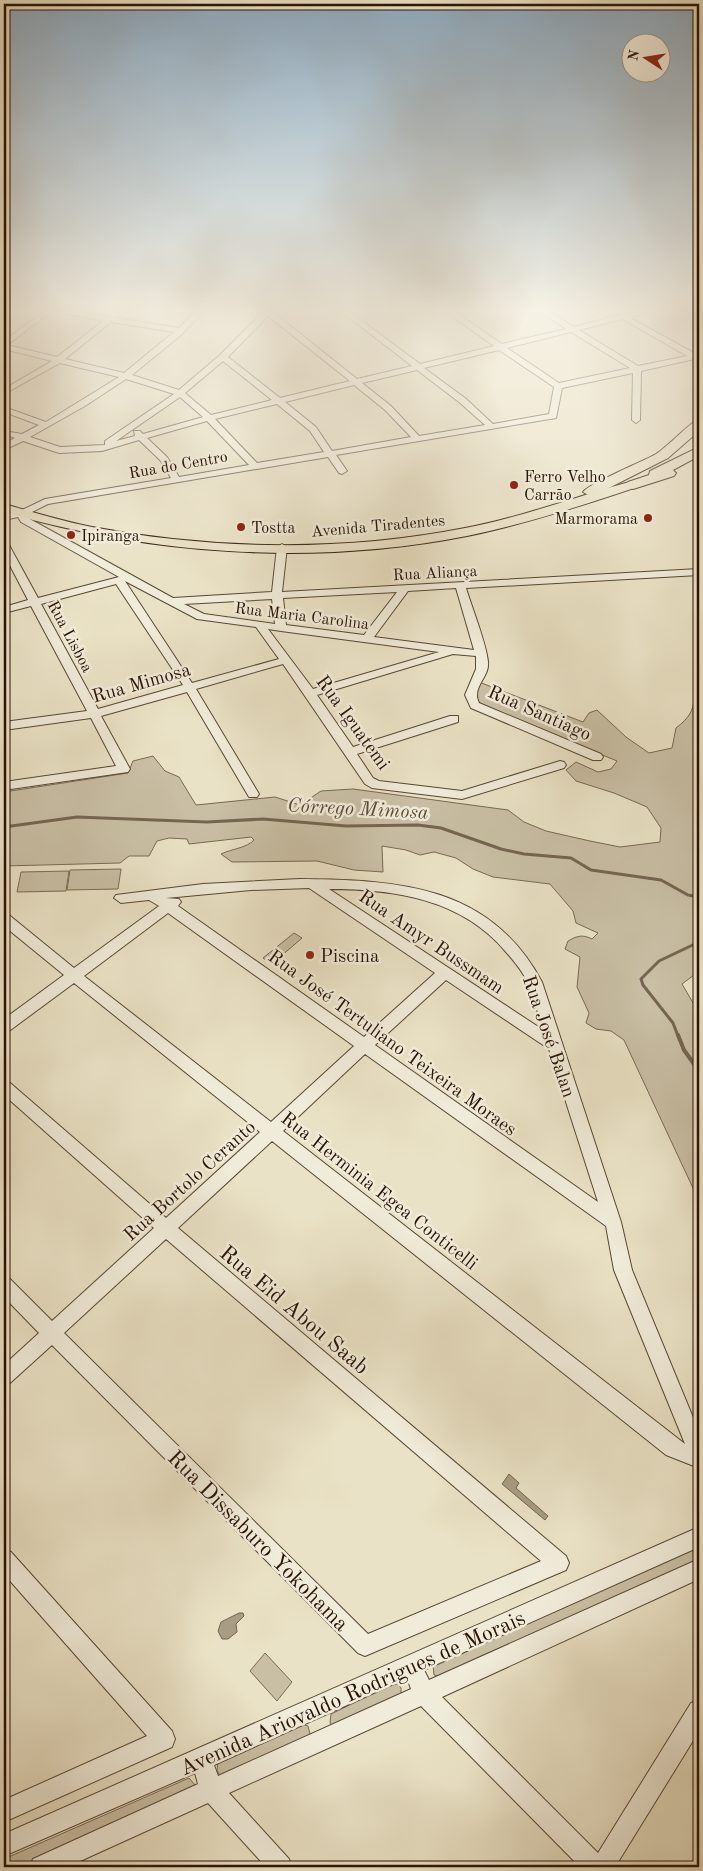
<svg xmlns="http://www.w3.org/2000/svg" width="703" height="1871" font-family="'Old Standard TT',serif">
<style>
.green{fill:#c9bfa5;stroke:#796954}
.water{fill:#a89c84;stroke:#756551}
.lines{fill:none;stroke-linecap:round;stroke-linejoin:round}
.stream-far1{stroke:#756551;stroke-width:3}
.stream{stroke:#756551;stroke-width:4}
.minor-casing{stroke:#594734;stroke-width:2}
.major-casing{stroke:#291304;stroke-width:2}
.highway-casing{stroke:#291304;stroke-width:2}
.minor{fill:#f1ecda;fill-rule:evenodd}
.major{fill:#eae2c6;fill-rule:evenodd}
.highway{fill:#eae2c6;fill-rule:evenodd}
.poi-dot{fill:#8f2418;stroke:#f1ecda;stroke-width:2}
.labels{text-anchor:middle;stroke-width:5;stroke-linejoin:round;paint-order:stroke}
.far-street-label{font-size:16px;fill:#291304;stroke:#f1ecda}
.far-poi-label{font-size:16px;fill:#291304;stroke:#f1ecda;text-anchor:start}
.street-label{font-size:19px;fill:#291304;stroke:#f1ecda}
.poi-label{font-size:19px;fill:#291304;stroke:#f1ecda;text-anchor:start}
.water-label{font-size:20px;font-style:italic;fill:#5c4a37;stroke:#f1ecda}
.near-street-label{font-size:22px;fill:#291304;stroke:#f1ecda}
</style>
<rect width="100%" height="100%" fill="#eae2c6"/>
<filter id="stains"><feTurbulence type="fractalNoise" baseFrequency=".004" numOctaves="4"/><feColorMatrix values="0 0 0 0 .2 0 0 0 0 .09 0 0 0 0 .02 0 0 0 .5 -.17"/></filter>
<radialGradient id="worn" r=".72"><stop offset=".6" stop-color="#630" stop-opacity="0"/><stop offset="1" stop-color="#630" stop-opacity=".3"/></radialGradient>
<g class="green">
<path d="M696,663l3,1v312l-5,-1 -12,9 17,29v188l-75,-161 -13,-9 -15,-2 -10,-6 3,-10 -12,-26 3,-30 -15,-8 3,-8c9,-5 14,-7 24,-2l6,-6 -22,-10 -3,-12 -23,-27 -57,-7 -20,-8 -17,-11 -22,-6 -14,3 -14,-5 -24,-4 1,26 -29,-2 -37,-9 -85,1 -11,-8c10,-5 26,-6 33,-14l-3,-3 -62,7 -2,-5 -18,-1 -12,3 -8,15h-20l-9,7 -116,3v-74l124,-19 5,-12 20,-5 12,15 14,6 17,28 79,-8 25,8 21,-14 32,-2 155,21 16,12 22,9 44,10 30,6 40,-5 1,-14 -14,-21 -33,-14 -38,-12 -10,-11 10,-8 22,10 13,-3 6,-8 -126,-52 -13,-7 -3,-5 4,-15 104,40 6,-9 8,-3 29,27 23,16 23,-5 4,-20c27,-20 14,-32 20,-65z"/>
<path d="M121,869l-3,20 -51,1 3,-20z"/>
<path d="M69,871l-3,20 -49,1 4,-20z"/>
<path d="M294,933l8,5 -30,26 -9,-6z"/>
<path d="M699,1545v16l-261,115 -4,-1 -1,-11z"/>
<path d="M265,1653l27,29 -15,19 -27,-30z"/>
<path d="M393,1684h5l3,4v5l-4,3 -65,30 -2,-3 1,-9z"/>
<path d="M302,1724l6,2 2,8 -2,3 -86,38 -3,-1 -2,-4 1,-8z"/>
<path d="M189,1778l6,7 -2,5 -175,77h-14v-8z"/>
</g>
<g class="water">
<path d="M509,1474l10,9 -3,5 32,28 -3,4 -43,-36z"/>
<path d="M239,1613h4l1,3 -8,8 1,8 -9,7h-6l-4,-8 3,-9z"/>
</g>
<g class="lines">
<g class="stream-far1">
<path d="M4,827l73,-10 130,5 56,-3 83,7 72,-1 23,3 60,21 23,5 47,4 20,12 70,10 27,15 11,2"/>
<path d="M678,1036l-5,-13 -30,-38 -2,-6 18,-18 40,-19"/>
</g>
<path class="stream" d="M678,1035l6,15 15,21"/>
<defs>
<g id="minor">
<path d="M43,312h8l-44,33 50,12 46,-36 -44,-9h20l29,5 6,-5h8l-6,6 63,10 16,-16h8l-22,23 -49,40 47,15 41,-35 43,-43h10l84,67 55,-13 -70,-54h8l70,52 74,-18 -48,-34h9l47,32 64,-15 -25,-17h9l24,15 48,-13 25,-2 -17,6 66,36h3v4l-58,13 -1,49 -4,3 -4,-3 1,-47 -71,15 -6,30 -220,37 11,16 -5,3 -3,-1 -11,-16 -280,47 -22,11 2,3 145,80 99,-6 5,-45 5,-3 5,3 -5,45 417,-23v6l-233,13c6,20 21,57 22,74 2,15 -17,25 -9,41l122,51 2,3 -2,3h-8l-122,-52 -6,-13 11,-26v-13l-23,-2 -136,41 36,52 97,-31h8v6l-101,32 16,24 6,3 83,10 98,-30 4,1 2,3 -2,3 -102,31 -90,-11 -7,-4 -82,-120 -87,25 63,105 -2,3h-8l-62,-105 -86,24 29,53 -2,3 -124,18v-8l112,-16 -25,-48 -87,12v-8l83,-11 -56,-105 -27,7v-6l24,-7 -24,-46v-12l5,3 29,53 81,-21 -98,-55 -3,-5 -14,3v-6l14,-2 27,-13 126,-21 -11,-18 -21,-20 -37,11 -43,2 -36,-12 -19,9v-6l11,-6 -5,-2v-4l12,2 17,-9 -35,-13v-5l42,15 73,-45 -59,-14 -56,31v-5l48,-28 -48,-12v-8zM268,316l82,65 -70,17 -52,-41zM623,319l64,37 -49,10 -59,-36zM111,322l63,10 -50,41 -59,-14zM571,332l59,36 -71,15 -52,-35zM499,350l55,37 -5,27 -56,10 -28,-26 -41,-30zM223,361l49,39 -61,15 -26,-22zM417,370l42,32 26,23 -66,11 -28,-30 -29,-23zM126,379l48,15 -69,47v4l-45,2 -30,-10 55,-31zM354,385l31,25 26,27 -79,14 -16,-24 -31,-25zM180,397l23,20 -60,17 -3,-3h-6l1,5 -19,5zM277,404l33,27 14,21 -67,11 -42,-44zM207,421l42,44 -70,12 -12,-20 -20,-19zM125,581l72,38 59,8 23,32 -87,24zM116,584l67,101 -85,24 -57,-105zM456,588l18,62 -100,-13 34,-46zM397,592l-33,43 -78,-10 -3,-27zM272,599l3,25 -71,-10 -20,-10zM268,629l13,2 158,21 -126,37z"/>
<path d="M300,879c99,1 190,6 242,103l79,240 11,48 67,162v36l-33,-13 -394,-314 -94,87 388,328 3,7 -3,7 -201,86 -7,-3 -306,-308 -42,38 -6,3v-21l35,-32 -35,-36v-20l6,2 42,42 102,-93 -150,-133v-15l5,2 157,136 94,-86 -186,-149 -65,48 -5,2v-14l60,-44 -60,-49v-12l5,1 65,53 85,-62 -10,-6 -28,3 -7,-5 2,-3 87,-11zM309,888l126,85 -71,64 -186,-131 3,-4 -2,-3 -13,-1 85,-8zM329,889c65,0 133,10 177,63 8,9 17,20 22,31 7,15 10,32 15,47zM168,913l186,133 -83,76 -187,-146zM446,980l103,69 49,153 -223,-157zM365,1054l241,172 8,44 71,174 -402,-313zM166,1239l375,322 -173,73 -304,-301z"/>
<path d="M699,1527v20l-275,123 5,10 270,-121v20l-257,118 156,156 93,-150 8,-3v31l-84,136h-35l-159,-161 -192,87 60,66 3,8h-26l-58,-64 -141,64h-37l3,-8 165,-75 -3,-11 -191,83v-22zM407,1678l4,11 -193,87 -4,-11z"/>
<path d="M4,1549l7,3 161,179 3,8 -3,8 -168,75v-22l143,-64 -143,-162z"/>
</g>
<path id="major" d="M633,481l6,4 -2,2c-56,19 -112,37 -170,49 -152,30 -316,19 -463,-24v-8c29,8 58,17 88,23 121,23 252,25 373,1 58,-11 112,-32 168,-47z"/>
<g id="highway">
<path d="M699,419v12l-31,27 -73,37 -5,1 -7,-4c7,-9 59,-30 73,-38 11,-7 36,-33 43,-35z"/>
<path d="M699,447v9l-26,14 3,3 -2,3 -41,13 -7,-4 2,-3 21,-7 1,-4z"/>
</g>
</defs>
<use href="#minor" class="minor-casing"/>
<use href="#major" class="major-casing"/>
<use href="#highway" class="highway-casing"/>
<use href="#minor" class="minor"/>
<use href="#major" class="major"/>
<use href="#highway" class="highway"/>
</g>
<linearGradient id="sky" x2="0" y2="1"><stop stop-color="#8eaac0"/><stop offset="0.54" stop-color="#f6f2e5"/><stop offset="1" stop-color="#f6f2e5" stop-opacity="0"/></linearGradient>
<rect width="703" height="574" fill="url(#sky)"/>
<g class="poi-dot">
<circle cx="514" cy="485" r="5"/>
<circle cx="648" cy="518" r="5"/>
<circle cx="241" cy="527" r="5"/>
<circle cx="71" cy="535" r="5"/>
<circle cx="310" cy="955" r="5"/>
</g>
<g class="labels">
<g class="far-street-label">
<text transform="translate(178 464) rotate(-10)" y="6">Rua do Centro</text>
<text transform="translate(378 525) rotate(-5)" y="6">Avenida Tiradentes</text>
<text transform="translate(435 572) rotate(-3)" y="6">Rua Aliança</text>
<text transform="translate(302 615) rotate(7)" y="6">Rua Maria Carolina</text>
<text transform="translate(71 636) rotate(62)" y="6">Rua Lisboa</text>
</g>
<g class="far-poi-label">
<text x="524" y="482">Ferro Velho<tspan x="524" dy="18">Carrão</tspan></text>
<text x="638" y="524" text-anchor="end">Marmorama</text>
<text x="251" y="533">Tostta</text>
<text x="81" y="541">Ipiranga</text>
</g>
<g class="street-label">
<text transform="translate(141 682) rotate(-16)" y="7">Rua Mimosa</text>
<text transform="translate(540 712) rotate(24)" y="7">Rua Santiago</text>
<text transform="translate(354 722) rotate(54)" y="7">Rua Iguatemi</text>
<text transform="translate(432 941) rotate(34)" y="7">Rua Amyr Bussmam</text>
<text transform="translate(550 1036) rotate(71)" y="7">Rua José Balan</text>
<text transform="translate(393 1042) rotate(36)" y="7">Rua José Tertuliano Teixeira Moraes</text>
<text transform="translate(189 1180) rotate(-42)" y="7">Rua Bortolo Ceranto</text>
<text transform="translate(380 1190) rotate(38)" y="7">Rua Herminia Egea Conticelli</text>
</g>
<g class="poi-label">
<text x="320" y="962">Piscina</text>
</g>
<g class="water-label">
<text transform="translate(358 808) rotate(3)" y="7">Córrego Mimosa</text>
</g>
<g class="near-street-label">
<text transform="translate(295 1309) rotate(40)" y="8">Rua Eid Abou Saab</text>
<text transform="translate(259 1540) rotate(45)" y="8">Rua Dissaburo Yokohama</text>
<text transform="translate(352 1692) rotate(-24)" y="8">Avenida Ariovaldo Rodrigues de Morais</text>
</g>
</g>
<rect width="703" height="1871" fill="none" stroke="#eae2c6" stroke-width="20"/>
<rect x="5" y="5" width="693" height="1861" fill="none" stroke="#291304" stroke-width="2.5"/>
<rect x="10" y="10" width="683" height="1851" fill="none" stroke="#291304"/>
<g transform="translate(646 58) rotate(282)"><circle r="24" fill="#f1ecda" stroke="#a19584"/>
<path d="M0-4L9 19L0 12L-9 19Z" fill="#8f2418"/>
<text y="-8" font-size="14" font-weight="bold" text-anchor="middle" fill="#291304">N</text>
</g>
<rect width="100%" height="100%" filter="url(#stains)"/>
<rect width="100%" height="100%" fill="url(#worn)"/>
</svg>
